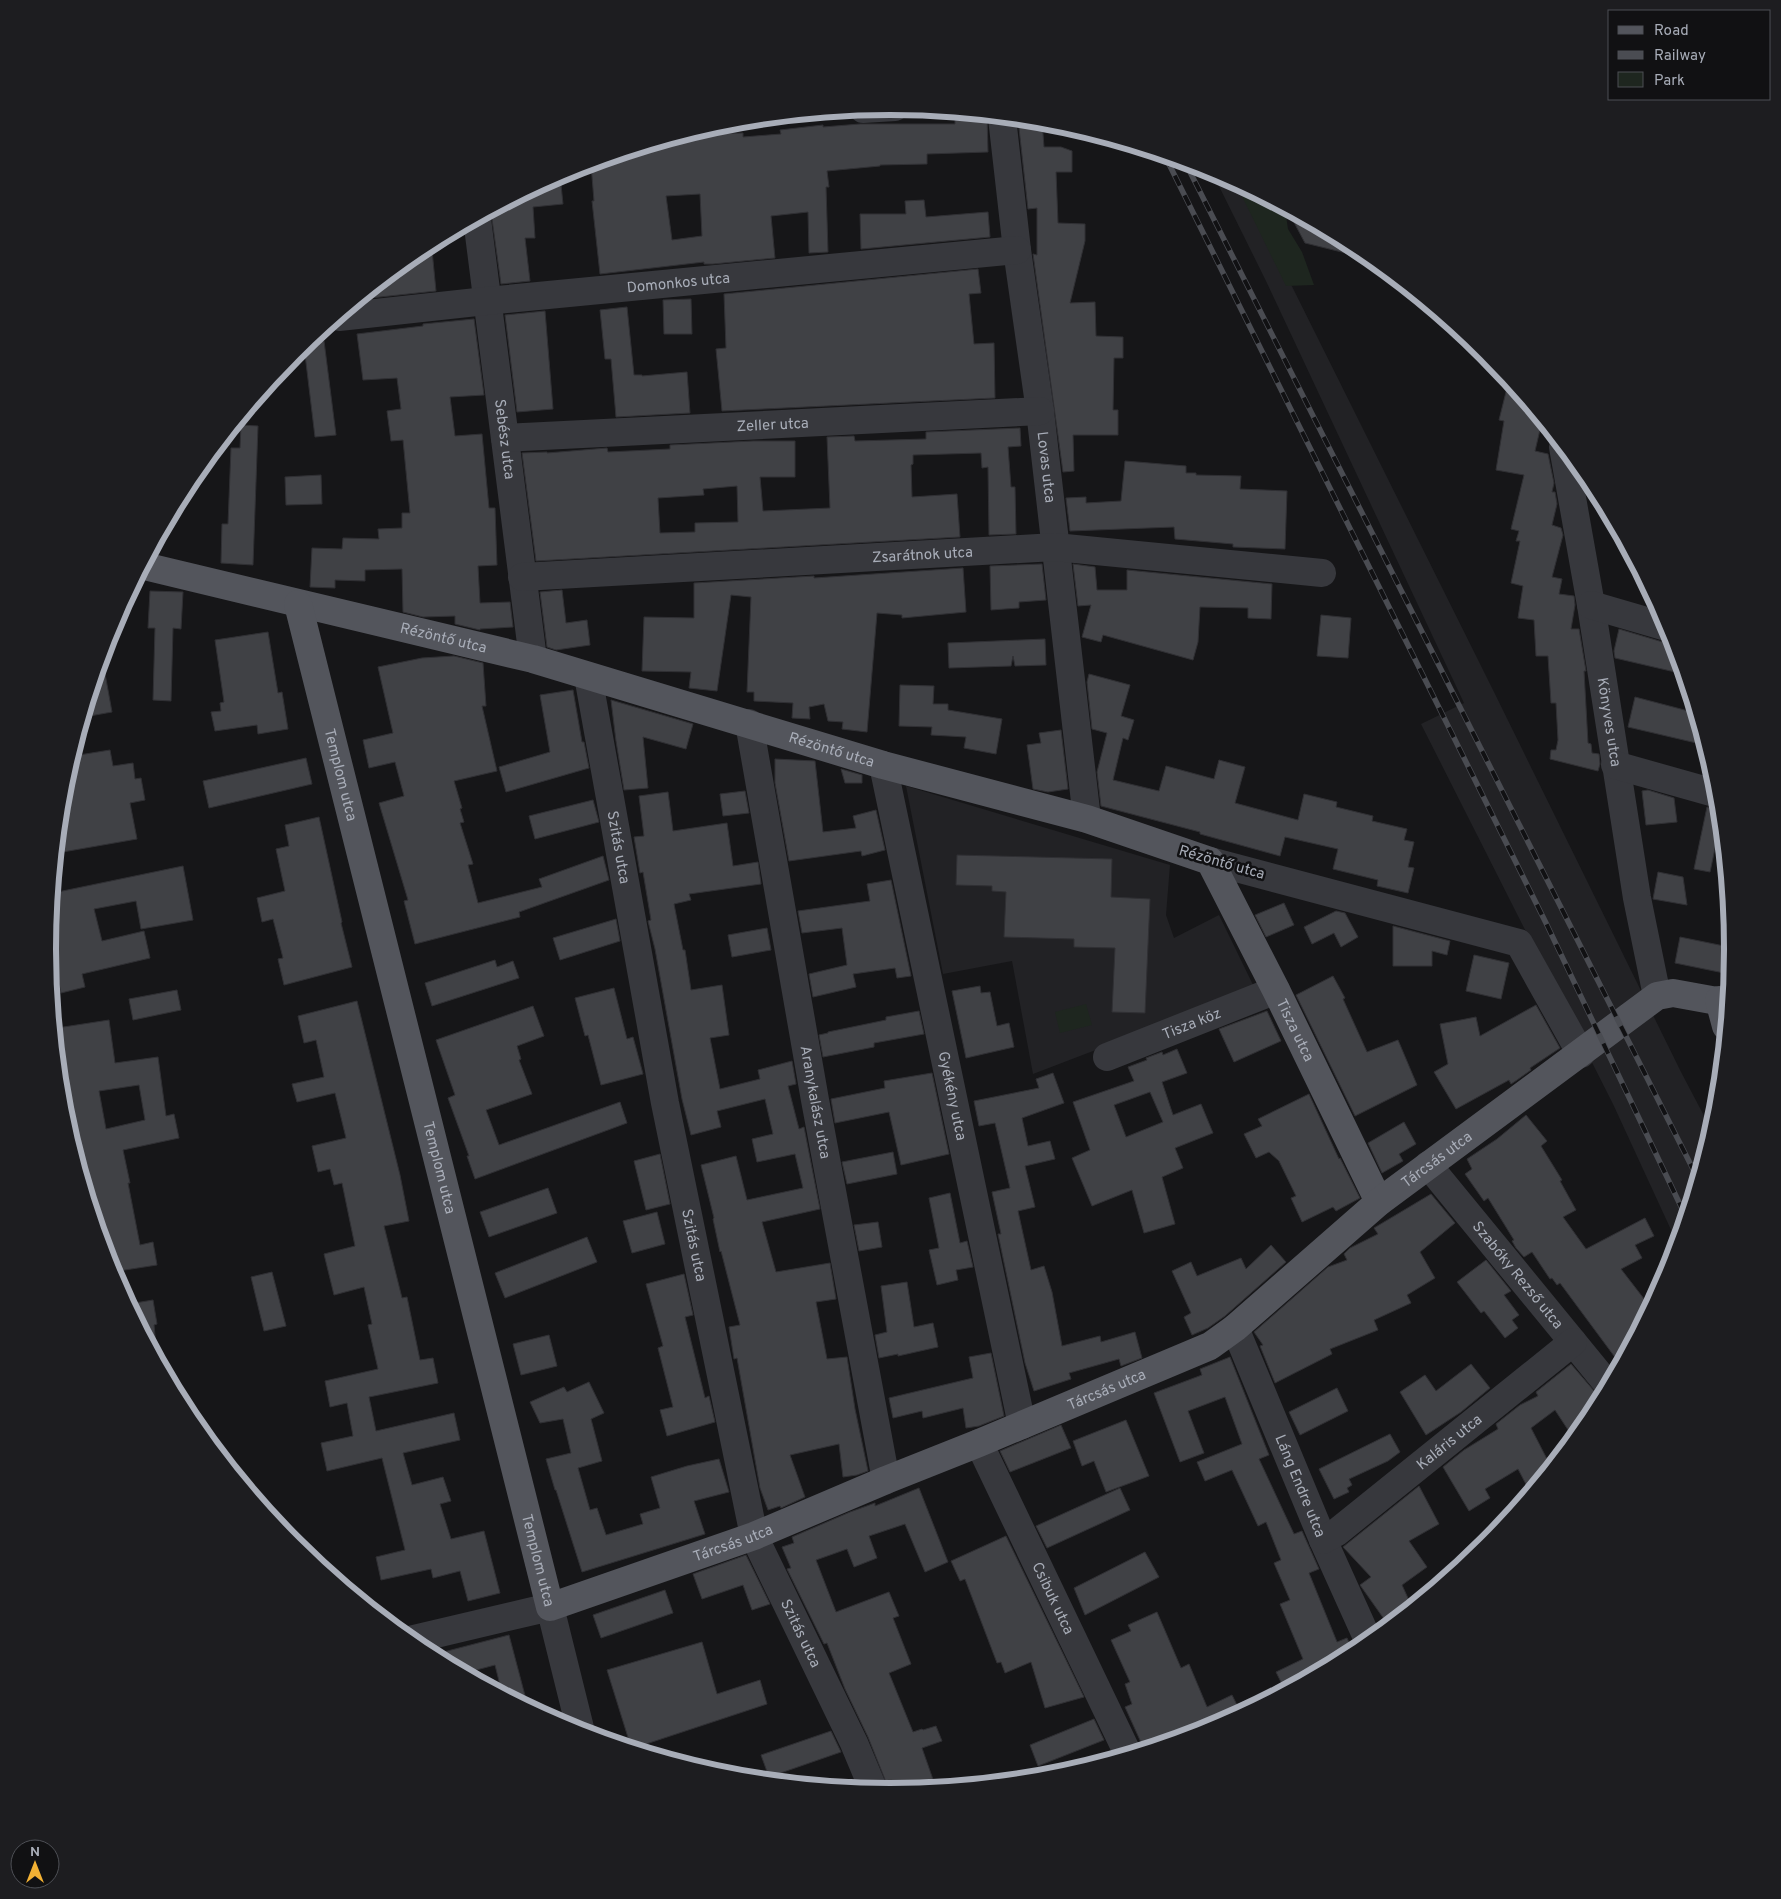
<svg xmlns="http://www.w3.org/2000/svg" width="1781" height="1899" font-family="Overpass,sans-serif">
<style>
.built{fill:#222225}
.green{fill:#1e261f}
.building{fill:#404145;stroke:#303034;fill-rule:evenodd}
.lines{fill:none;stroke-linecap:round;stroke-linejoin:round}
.minor{stroke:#37383d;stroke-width:28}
.major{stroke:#53555c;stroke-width:28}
.rail-casing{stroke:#4a4c52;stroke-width:5.5}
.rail{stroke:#111113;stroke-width:4;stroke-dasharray:11;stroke-linecap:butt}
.labels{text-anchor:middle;stroke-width:5;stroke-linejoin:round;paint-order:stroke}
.street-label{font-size:15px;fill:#a8adb8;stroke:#111113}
.rim{fill:none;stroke:#a8adb8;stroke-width:6}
</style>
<rect width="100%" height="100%" fill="#161618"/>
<g class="built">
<path d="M1211,170l31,16 252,506 187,380 31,59 -34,114 -65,-141 -192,-380 43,-21 -198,-422z"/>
<path d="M906,786l264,79 -4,50 8,23 45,-23 36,74 -222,85 -21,-113 -69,13z"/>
</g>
<g class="green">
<path d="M1235,182l50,27 3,20 14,23 12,33 -28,1z"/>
<path d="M1086,1004l6,21 -32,8 -5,-21z"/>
</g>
<g class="building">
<path d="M979,115l8,1 1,36 -61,2v10l-47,1v1l-53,5 2,16h-3l2,65 -19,1 -1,-41 -37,4 4,42 -62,6h-9v-2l-104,12 -8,-73h2l-3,-37 97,-30 55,-1v4l38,-3 -1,-4 43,-5v2l37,-3h95v-8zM700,194l2,42 -30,4 -6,-44z"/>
<path d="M1018,119l24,2 2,26h17l11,4v21h-16l2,51 27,1v17l-15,62 25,-1 1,34 27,1v21h-9l-1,52h5v25h-45l1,36 -11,1 -30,-218 4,1v-47l-9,1z"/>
<path d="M560,175l3,29 -30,3 2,31h-10l5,43 -29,3 -10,-72z"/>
<path d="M924,200l2,17 62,-5 2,25 -129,12 -1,-35h46l-1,-13z"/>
<path d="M1288,211l71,38 5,4 -2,4 -57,-14z"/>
<path d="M432,250l4,41 -75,8 58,-48z"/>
<path d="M978,269l3,24 -12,1 5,50 20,-1 1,55 -273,13 -6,-62 10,-1 -2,-54z"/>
<path d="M691,299l1,35h-28l-1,-34z"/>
<path d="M627,307l7,68h8v1l45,-4 3,41 -74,4 -5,-58h-6l-5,-49z"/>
<path d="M545,311l8,98 -36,3 -12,-97z"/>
<path d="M474,319l10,76 -34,2 5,39 27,-2 7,74h6l2,57 -19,1 2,37 30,-1 3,25 -33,2v1l-25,-6v-8l-32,1 -20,-5 -1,-43 -37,1v11l-30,-1v8l-25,-1 2,-39 30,1 1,-11 36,1 -1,-10 24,-1v-15h8l-7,-73 -12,1 -4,-30 14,-2 -4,-31 -34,2 -6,-46 66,-8v-2z"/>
<path d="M324,341l12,94 -21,2 -11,-91 3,-3z"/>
<path d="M1509,380l33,41 -7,30 13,3 6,29 -2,9h3l2,12 -5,21 9,3 2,7 -11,42 10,2 -3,15 15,2 1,9 -4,24h8l7,42h-2l4,72 3,1 1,9 7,1 1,10 -2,7 -48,-12 1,-9h5l2,-10 -2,-37h-5l-3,-47h-12l-2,-36 -16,-2 5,-32 -12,-3 9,-42h-4l3,-10 -8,-2 13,-54 -28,-5 8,-49 -5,-1z"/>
<path d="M241,425l17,1 -5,139 -32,-2 1,-39h6l3,-76h9z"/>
<path d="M1020,428l1,18 -13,1 3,40h4l1,47 -27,1 -1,-68 -6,1 -1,-15 -68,2v9l-2,1 1,32 45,-3 3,43 -424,24 -14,-108 25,-1v1l60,-5 1,4 62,-3v-4l83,-4h42v36h-35l3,34 67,-3 -3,-71 27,-1 1,5 71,-2v-7zM737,486l1,36 -43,1v9l-35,1 -2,-35 46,-3 -1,-6z"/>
<path d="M1125,461l61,5v7h10v2l45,1 -1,13 47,2 -2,58 -52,-2v-3l-58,-5 -1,-12 -104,4 -4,-33 20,-1v6l35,-2z"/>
<path d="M321,475l1,29 -36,1 -1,-28z"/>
<path d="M1042,564l4,36 -27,2v6l-28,2 -1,-44z"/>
<path d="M1073,564l22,3 2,23h30v-20l145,14 -1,35 -23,-1v-10l-48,-1 -2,35 -5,18 -90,-25 -2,7 -19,-5 9,-32 -13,1z"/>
<path d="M963,568l3,44 -64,6v-3l-25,-2 -10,119 -25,-3 1,-7 -15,-1 -4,-17 -15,3 1,12 -18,-1 1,-15 -39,-2v-9h-7l4,-95 -20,-2 -14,96 -28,-3 2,-16 -49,-1 2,-54 50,1v-35l120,-7v2z"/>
<path d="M562,590l4,33 21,-3 3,25 -34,5 -9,-3 -7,-55z"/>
<path d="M150,591l33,1 -2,37 -8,-1 -2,73 -18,-1 2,-72h-7z"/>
<path d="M1321,615l30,3 -3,40 -31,-2z"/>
<path d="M1619,629l47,14h8l4,14 -3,15 -60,-14 -1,-7z"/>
<path d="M268,632l10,61 4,-1 6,37 -30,5 -1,-9 -42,6 -4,-19 10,-1 -1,-8 4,-1 -9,-62z"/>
<path d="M1045,639l1,26 -31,1 -2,-10 -2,10 -62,2 -1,-25z"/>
<path d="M454,656l29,7 3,43h-4l15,65 -43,10 8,27 -2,1 4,13 -4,1 13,41 -5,1 10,38 64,-16 -3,-8 64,-23 6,24 -90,32 1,5 -105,27 -11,-43 4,-1 -29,-97 25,-7 -9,-34 -26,6 -6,-28 30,-7 -15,-66 44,-9z"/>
<path d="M102,657l10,55 -28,5z"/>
<path d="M1089,674l41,11 -9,31 13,4 -6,20 -5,-2 -10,42 46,11 7,-25 48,13 5,-19 26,7 -10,36 63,17 6,-26 33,8 -1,5 37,9 -1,5 35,8 -3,11 10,2 -6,25 6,1 -6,25 -31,-7 1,-6 -45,-11 5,-20 -53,-12 -5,19 -80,-22v-2l-99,-26 -4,-34 10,-39 -15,-4 -5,-47z"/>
<path d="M900,685l34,1 -1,18h15v6l54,9 -6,35 -32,-6 2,-11 -35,-2 1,-8 -33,-1z"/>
<path d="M573,690l9,52h2l5,26 -83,24 -7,-25 51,-15 -10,-57z"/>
<path d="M1635,697l61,16 9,32 -77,-18z"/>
<path d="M611,700l82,24 -7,25 -43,-12 5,51 -24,2 -8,-49z"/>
<path d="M1061,730l7,59 -20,3 -15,-3 -6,-44 14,-2 -2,-10z"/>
<path d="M110,750l3,16 20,-3 2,16 6,-1 4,22 -15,3 7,36 -80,14 7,-68 9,-29z"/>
<path d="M306,758l6,26 -103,24 -6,-27z"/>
<path d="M775,759l40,2 8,71 33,-4 -3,-12 23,-6 9,40 -23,6 -1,-5 -72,10 -14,-78z"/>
<path d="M841,769l21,6v8h-17z"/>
<path d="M1648,790l26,8 3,24 -31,3 -4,-34z"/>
<path d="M745,791l4,22 -26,3 -3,-22z"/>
<path d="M668,792l5,39 54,-8 6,43 25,-4 3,22 -72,10 2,6 -17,4 9,46h2l6,40 31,-5 7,50 -19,3 10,51 40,-10 -2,-9 34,-9 4,23 -8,2 11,43 5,-2 16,82 -58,13 14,50 54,-9 6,36 -20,3 11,57 20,-2 8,52 13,62 -11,4 -14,2 -4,-33 -49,11 15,42 -24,11 -1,-2 -12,4 -8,-22 -23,-130 -3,1 -5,-32 11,-2 -19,-74 -1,1 -7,-33 1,-1 -13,-53 35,-9 11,44 56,-12 -8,-34 -38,8 -5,-23 21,-5 -8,-35 -48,12 4,16 -30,8 -9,-36 -27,-150 -7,-28 3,-1 -8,-48 -3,1 -6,-36 10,-1 -5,-40z"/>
<path d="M593,800l6,22 -64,17 -6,-23z"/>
<path d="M1707,807l13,2 1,11 -11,52 -16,-3z"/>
<path d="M319,817l23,105 -1,1 11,44 -68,18 -6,-26 5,-1 -10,-39 -11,3 -5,-24 28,-7 -9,-42 13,-3 -4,-21z"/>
<path d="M957,855l155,4 -1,38 39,2 -5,114 -33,-1 3,-64 -41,-1v-8l-70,-2 2,-45 -14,-1v-5l-36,-1z"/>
<path d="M183,866l10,54 -52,9 -5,-28 -42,8 8,32 42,-10 6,27 -68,16 3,13 -24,6 -12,-53 4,-47z"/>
<path d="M1658,872l25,5 4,28 -34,-6z"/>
<path d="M891,880l20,96 -14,2 -2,-10 -42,6 3,13 -43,10 -4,-23 38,-9 -5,-37 -40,5 -4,-22 72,-10 -3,-17z"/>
<path d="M1284,903l10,22 -28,12 -11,-22z"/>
<path d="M1336,911l9,2 13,24 -17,10 -7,-14 -22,11 -8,-17z"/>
<path d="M616,919l4,22 -60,19 -7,-22z"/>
<path d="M1393,926l57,15 -3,14 -15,-4v15h-39z"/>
<path d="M767,928l4,22 -39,7 -4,-22z"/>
<path d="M1680,937l49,10 -5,26 -49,-10z"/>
<path d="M1474,955l35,8 -8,36 -35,-8z"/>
<path d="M495,960l2,7 16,-6 6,17 -87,28 -7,-23z"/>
<path d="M1333,976l12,22 -2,1 24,53 31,-12 19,45 -62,31 -59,-121z"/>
<path d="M980,986l1,7 9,-1 7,34 12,-3 5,24 -48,11 -14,-67z"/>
<path d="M614,988l13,51 6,-2 10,37 -42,11 -13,-50 -3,1 -10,-38z"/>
<path d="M177,990l4,20 -48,10 -4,-21z"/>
<path d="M357,1001l43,174 9,46 -25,5 18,72 5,-1 13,63 13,-2 5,25 -69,14 7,34 78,-18 6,27 -57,13 9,32 31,-8 8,24 -11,3 11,35 33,-8 16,62 -32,8 -8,-30 -27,7 -2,-9 -50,11 -5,-23 29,-7 -23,-92 -55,13 -6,-28 32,-7 -6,-33 -17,4 -5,-26 53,-12 -10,-44 4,-1 -8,-37 -30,8 -10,-41 31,-8 -13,-63 -8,2 -4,-16 -12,3 -6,-26 34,-8 -11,-45 -38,9 -5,-18 32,-7 -8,-37 -12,3 -6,-27z"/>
<path d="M1536,1005l24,43 -30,20 1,2 -14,10 -6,4 -2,-4 -53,29 -22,-37 14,-8 -8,-40 36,-7 4,19z"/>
<path d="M533,1006l11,30 -27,10 4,13 -2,1 13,34 -46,16 13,35 121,-43 7,21 -152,56 -8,-23h2l-21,-58 7,-3 -19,-55z"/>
<path d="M919,1011l5,23 -50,9v4l-51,10 -4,-22 9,-2v-1l58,-12v-3z"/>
<path d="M1267,1011l14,30 -47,21 -15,-33z"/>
<path d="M109,1020l6,43 43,-6 8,59 8,-2 5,24 -56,12 7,33h-2l12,62 13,-3 4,23 -45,7 -5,-17 -13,-64 -7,1 -16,-55 2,-1 -11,-60h2l-7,-48zM139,1085l6,35 -39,9 -7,-38z"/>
<path d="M1177,1049l10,24 -25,9 11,33 28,-11 12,29 -38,15 8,20 -21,9 13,47 -31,9 -12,-43 -40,16 -20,-48 18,-8 -17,-48 61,-21 -6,-14 19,-7 -1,-2 16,-6 1,3zM1150,1092l13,30 -37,15 -12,-32z"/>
<path d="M932,1073l17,81 -48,11 -12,-53 -54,11 -4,-24 54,-11 -1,-7z"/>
<path d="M1053,1073l11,30 -42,15 6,28 22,-5 5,18 -30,7 10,41 -17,4 13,59 13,-4 8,26 10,54 38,-10 1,6 34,-10 7,26 -21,8 -2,-7 -50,14 2,6 -37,12 -9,-28 -27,-129h3l-9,-42 18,-4 -15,-65 -16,3 -5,-25 65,-13 -3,-9z"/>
<path d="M1309,1094l30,65 1,-1 20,40 -24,13 -3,-4 -31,15 -11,-24 5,-2 -17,-35 -10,-9 -13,6 -12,-24 18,-8 -4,-7z"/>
<path d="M1526,1115l21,26 -6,5 21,34 -2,1 16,29 -13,7 23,32 59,-31 9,18 -19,9 7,13 -21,11 27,35 -9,7 6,7 -25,46 -60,-81 -3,2 -5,-7 -2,1 -18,-27 -8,5 -8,-9 -4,-7 2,-1 -26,-42 -4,3 -19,-27 7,-5 -5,-10 30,-20z"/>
<path d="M1404,1122l12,22 -17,10 4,7 -21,12 -14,-30z"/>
<path d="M893,1152l4,22 -50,10 -5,-22z"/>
<path d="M660,1154l10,50 -24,6 -12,-49z"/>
<path d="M548,1188l9,25 -68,24 -9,-25z"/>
<path d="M950,1193l10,50 7,-2 6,26 -17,3 2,10 -21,5 -8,-35 10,-2 -10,-50z"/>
<path d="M1431,1194l24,29 -35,29 15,26 -28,17 4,8 -37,17 4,10 -48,19 2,5 -57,29 -15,-37 3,-1 -9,-13 74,-65 19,-7 -3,-6 6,-6 28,-14 -4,-6z"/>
<path d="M657,1212l8,32 -33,9 -9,-32z"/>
<path d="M878,1222l4,25 -23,4 -5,-26z"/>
<path d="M587,1237l10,25 -92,36 -10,-25z"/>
<path d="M1271,1245l15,17 -61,54 -17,12 -16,7 -8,-18 7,-4 -19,-42 19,-9 6,14 44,-18 5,11z"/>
<path d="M1486,1260l25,31 -7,4 15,20 -7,5 6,8 -13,10 -21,-27 -3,2 -24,-31z"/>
<path d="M272,1272l14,54 -22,5 -13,-54z"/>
<path d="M684,1274l9,41 -8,2 20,81 4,-2 6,26 -48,14 -7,-26 13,-3 -15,-59 5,-2 -17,-62z"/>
<path d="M907,1282l7,45 19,-4 5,24 -40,9v-2l-19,4 -4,-23 12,-3 -6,-46z"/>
<path d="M153,1300l4,24 -3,1 3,31 -28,-52z"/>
<path d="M549,1335l8,31 -36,9 -8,-31z"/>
<path d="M991,1353l13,63 -25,10 -13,2 -3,-20 -40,10 -1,-7 -29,7 -4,-20 84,-20 -4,-21z"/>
<path d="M1230,1357l39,98 -10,4 35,75 8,-3 17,38 -10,4 28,69 10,-4 7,15 -69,37 -9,-18 27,-13 -23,-55 10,-4 -16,-37 7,-3 -15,-38 -8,4 -26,-56 -27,11 -8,-19 45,-18 -17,-47 -37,14 16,42 -24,9 -26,-69 48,-18 -2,-6z"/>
<path d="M1471,1364l19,24 -29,24 -35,23 -26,-43 25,-17 11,16z"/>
<path d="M1571,1364l30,35 -10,19 -17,21 -19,-29 -24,18 17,33 -5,3 4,8 -17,20 -12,-23 -33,20 5,9 -21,13 -26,-44 21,-17 34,-21 -2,-5 24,-19 18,-9 -2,-4z"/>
<path d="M589,1382l15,31 -13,6 11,42 -24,7 12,42 7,-2 9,27 37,-11 -3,-10 20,-6 -9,-31 36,-11 32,-7 10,33 -35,9 11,33 -123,38 -26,-82h-1l-9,-31 25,-6 -8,-34 -23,4 -10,-21 34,-15 3,5z"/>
<path d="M1337,1388l11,23 -48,24 -11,-23z"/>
<path d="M1126,1420l23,56 -43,16 -12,-31 -12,5 -9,-25z"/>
<path d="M1061,1425l10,23 -61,24 -10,-21z"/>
<path d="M1390,1434l10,18 -12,9 -39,18 3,6 -5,3 2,4 -15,7 -15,-30z"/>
<path d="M1419,1486l20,38 -30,17 18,26 -25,18 10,22 -23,19 -29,-41 11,-8 -28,-30z"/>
<path d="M919,1488l29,74 -23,10 -20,-48 -36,12 8,22 -23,9 -7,-18 -31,11 20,52 53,-20 10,24 -6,2 18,46 -22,9 24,59 9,-3 1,1 13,-4 6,15 -20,7 14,40 -46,4 -22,-55 -23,-48 -18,-46 -3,1 -37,-75 4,-1 -9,-21 12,-4 -2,-6 58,-25 25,-9v3z"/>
<path d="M1120,1488l10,22 -83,38 -11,-22z"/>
<path d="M1006,1536l78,161 -39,11 -14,-46 -26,11 -4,-11 -4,1 -32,-84 -5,2 -9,-20z"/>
<path d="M1145,1552l14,25 -74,38 -11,-27z"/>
<path d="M746,1555l24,49 -18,6 -9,-25 -41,14 -9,-25z"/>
<path d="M665,1590l8,23 -72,25 -8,-23z"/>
<path d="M1157,1612l24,56 8,-4 18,43 25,-12 9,18 -28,15 -69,21 -19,-42 7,-3 -7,-20 5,-2 -19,-42 20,-9 -3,-6z"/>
<path d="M509,1635l19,72 -26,-14 -7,-28 -30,8 -33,-18z"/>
<path d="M702,1642l15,52 43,-14 7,24 -133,44 -3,-1 -24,-77z"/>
<path d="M1094,1719l10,21 -66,26 -8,-21z"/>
<path d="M831,1731l10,21 -72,25 -8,-22z"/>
</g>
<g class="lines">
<g class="minor">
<path d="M863,109l32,-2"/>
<path id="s1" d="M1002,118l15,132 23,161 47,408"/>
<path id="s2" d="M477,219l56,440"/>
<path id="s3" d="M339,317l147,-16 531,-51"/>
<path id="s4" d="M505,438l535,-27"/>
<path id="s5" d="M1563,447l28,158 46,293 20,98"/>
<path id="s6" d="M522,577l533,-30 267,26"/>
<path d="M1591,605l79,23"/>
<path id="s7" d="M588,676l77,427 89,433 100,207 20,48"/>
<path id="s8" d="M749,723l66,377 71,380"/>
<path id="s9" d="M883,765l139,660"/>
<path d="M1615,765l103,29"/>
<path d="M1210,861l309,82 62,111"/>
<path id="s10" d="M1107,1057l169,-67"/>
<path id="s11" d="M1428,1165l181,221"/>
<path id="s12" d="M1235,1328l88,212 46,102"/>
<path id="s13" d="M979,1443l149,311"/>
<path id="s14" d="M1323,1540l14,-8 236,-190"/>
<path d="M410,1640l140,-33 31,125"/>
</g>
<g class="major">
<path id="s15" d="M144,566l389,93 350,106 204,54 123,42 66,129 103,212"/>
<path id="s16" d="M298,604l252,1003 204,-71 132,-56 93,-37 231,-97 25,-18 144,-126 278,-206 16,-3 55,10"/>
<path d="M1719,1000l7,26"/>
</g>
<defs>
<g id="rail">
<path d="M1165,156l381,767 140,294"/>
<path d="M1185,162l513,1017"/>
</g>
</defs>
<use href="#rail" class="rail-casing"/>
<use href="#rail" class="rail"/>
</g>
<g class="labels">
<g class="street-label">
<text dy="5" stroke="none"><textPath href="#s3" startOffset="341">Domonkos utca</textPath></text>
<text dy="5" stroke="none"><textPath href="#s4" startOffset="268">Zeller utca</textPath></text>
<text dy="5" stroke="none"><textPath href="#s2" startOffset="222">Sebész utca</textPath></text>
<text dy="5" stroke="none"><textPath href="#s1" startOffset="352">Lovas utca</textPath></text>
<text dy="5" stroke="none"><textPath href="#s6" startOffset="401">Zsarátnok utca</textPath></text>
<text dy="5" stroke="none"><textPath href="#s15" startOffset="308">Rézöntő utca</textPath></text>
<text dy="5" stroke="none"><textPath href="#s5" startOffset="279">Könyves utca</textPath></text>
<text dy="5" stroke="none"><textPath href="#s15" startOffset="712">Rézöntő utca</textPath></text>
<text dy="5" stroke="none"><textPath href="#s16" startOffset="176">Templom utca</textPath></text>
<text dy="5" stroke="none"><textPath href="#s7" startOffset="174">Szitás utca</textPath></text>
<text transform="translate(1222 862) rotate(16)" y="5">Rézöntő utca</text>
<text dy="5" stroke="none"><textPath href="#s10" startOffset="91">Tisza köz</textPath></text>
<text dy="5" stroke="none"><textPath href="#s15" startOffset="1296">Tisza utca</textPath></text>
<text dy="5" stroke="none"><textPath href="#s9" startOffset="338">Gyékény utca</textPath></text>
<text dy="5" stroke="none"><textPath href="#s8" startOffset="385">Aranykalász utca</textPath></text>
<text dy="5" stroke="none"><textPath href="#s16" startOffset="2038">Tárcsás utca</textPath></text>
<text dy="5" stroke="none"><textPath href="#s16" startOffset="581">Templom utca</textPath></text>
<text dy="5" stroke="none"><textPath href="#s7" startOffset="579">Szitás utca</textPath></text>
<text dy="5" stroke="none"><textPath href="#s11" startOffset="142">Szabóky Rezső utca</textPath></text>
<text dy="5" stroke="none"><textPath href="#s16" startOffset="1632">Tárcsás utca</textPath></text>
<text dy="5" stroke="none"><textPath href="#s14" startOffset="160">Kaláris utca</textPath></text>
<text dy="5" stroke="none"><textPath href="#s12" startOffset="171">Láng Endre utca</textPath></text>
<text dy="5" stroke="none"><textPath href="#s16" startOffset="1228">Tárcsás utca</textPath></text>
<text dy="5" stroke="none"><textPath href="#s16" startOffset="986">Templom utca</textPath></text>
<text dy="5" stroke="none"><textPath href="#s13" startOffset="172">Csibuk utca</textPath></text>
<text dy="5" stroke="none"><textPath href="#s7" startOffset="984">Szitás utca</textPath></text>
</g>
</g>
<path d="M0 0H1781V1899H0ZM56 949a834 834 0 1 1 1668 0a834 834 0 1 1-1668 0Z" fill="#1d1d20" fill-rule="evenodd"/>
<path class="rim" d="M56 949a834 834 0 1 1 1668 0a834 834 0 1 1-1668 0Z"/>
<rect x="1608" y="10" width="162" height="90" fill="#111113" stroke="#4d4f55"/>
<rect x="1618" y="26" width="25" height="8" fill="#53555c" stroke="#4d4f55"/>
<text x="1654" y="35" font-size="15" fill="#a8adb8">Road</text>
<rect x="1618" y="51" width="25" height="8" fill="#4a4c52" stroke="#4d4f55"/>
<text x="1654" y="60" font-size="15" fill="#a8adb8">Railway</text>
<rect x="1618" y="72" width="25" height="15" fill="#1e261f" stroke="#4d4f55"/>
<text x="1654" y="85" font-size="15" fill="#a8adb8">Park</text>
<g transform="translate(35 1864)"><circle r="24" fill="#111113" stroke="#4d4f55"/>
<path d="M0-4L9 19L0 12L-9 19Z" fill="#f2b134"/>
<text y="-8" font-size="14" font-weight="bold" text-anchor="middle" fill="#a8adb8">N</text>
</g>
</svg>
